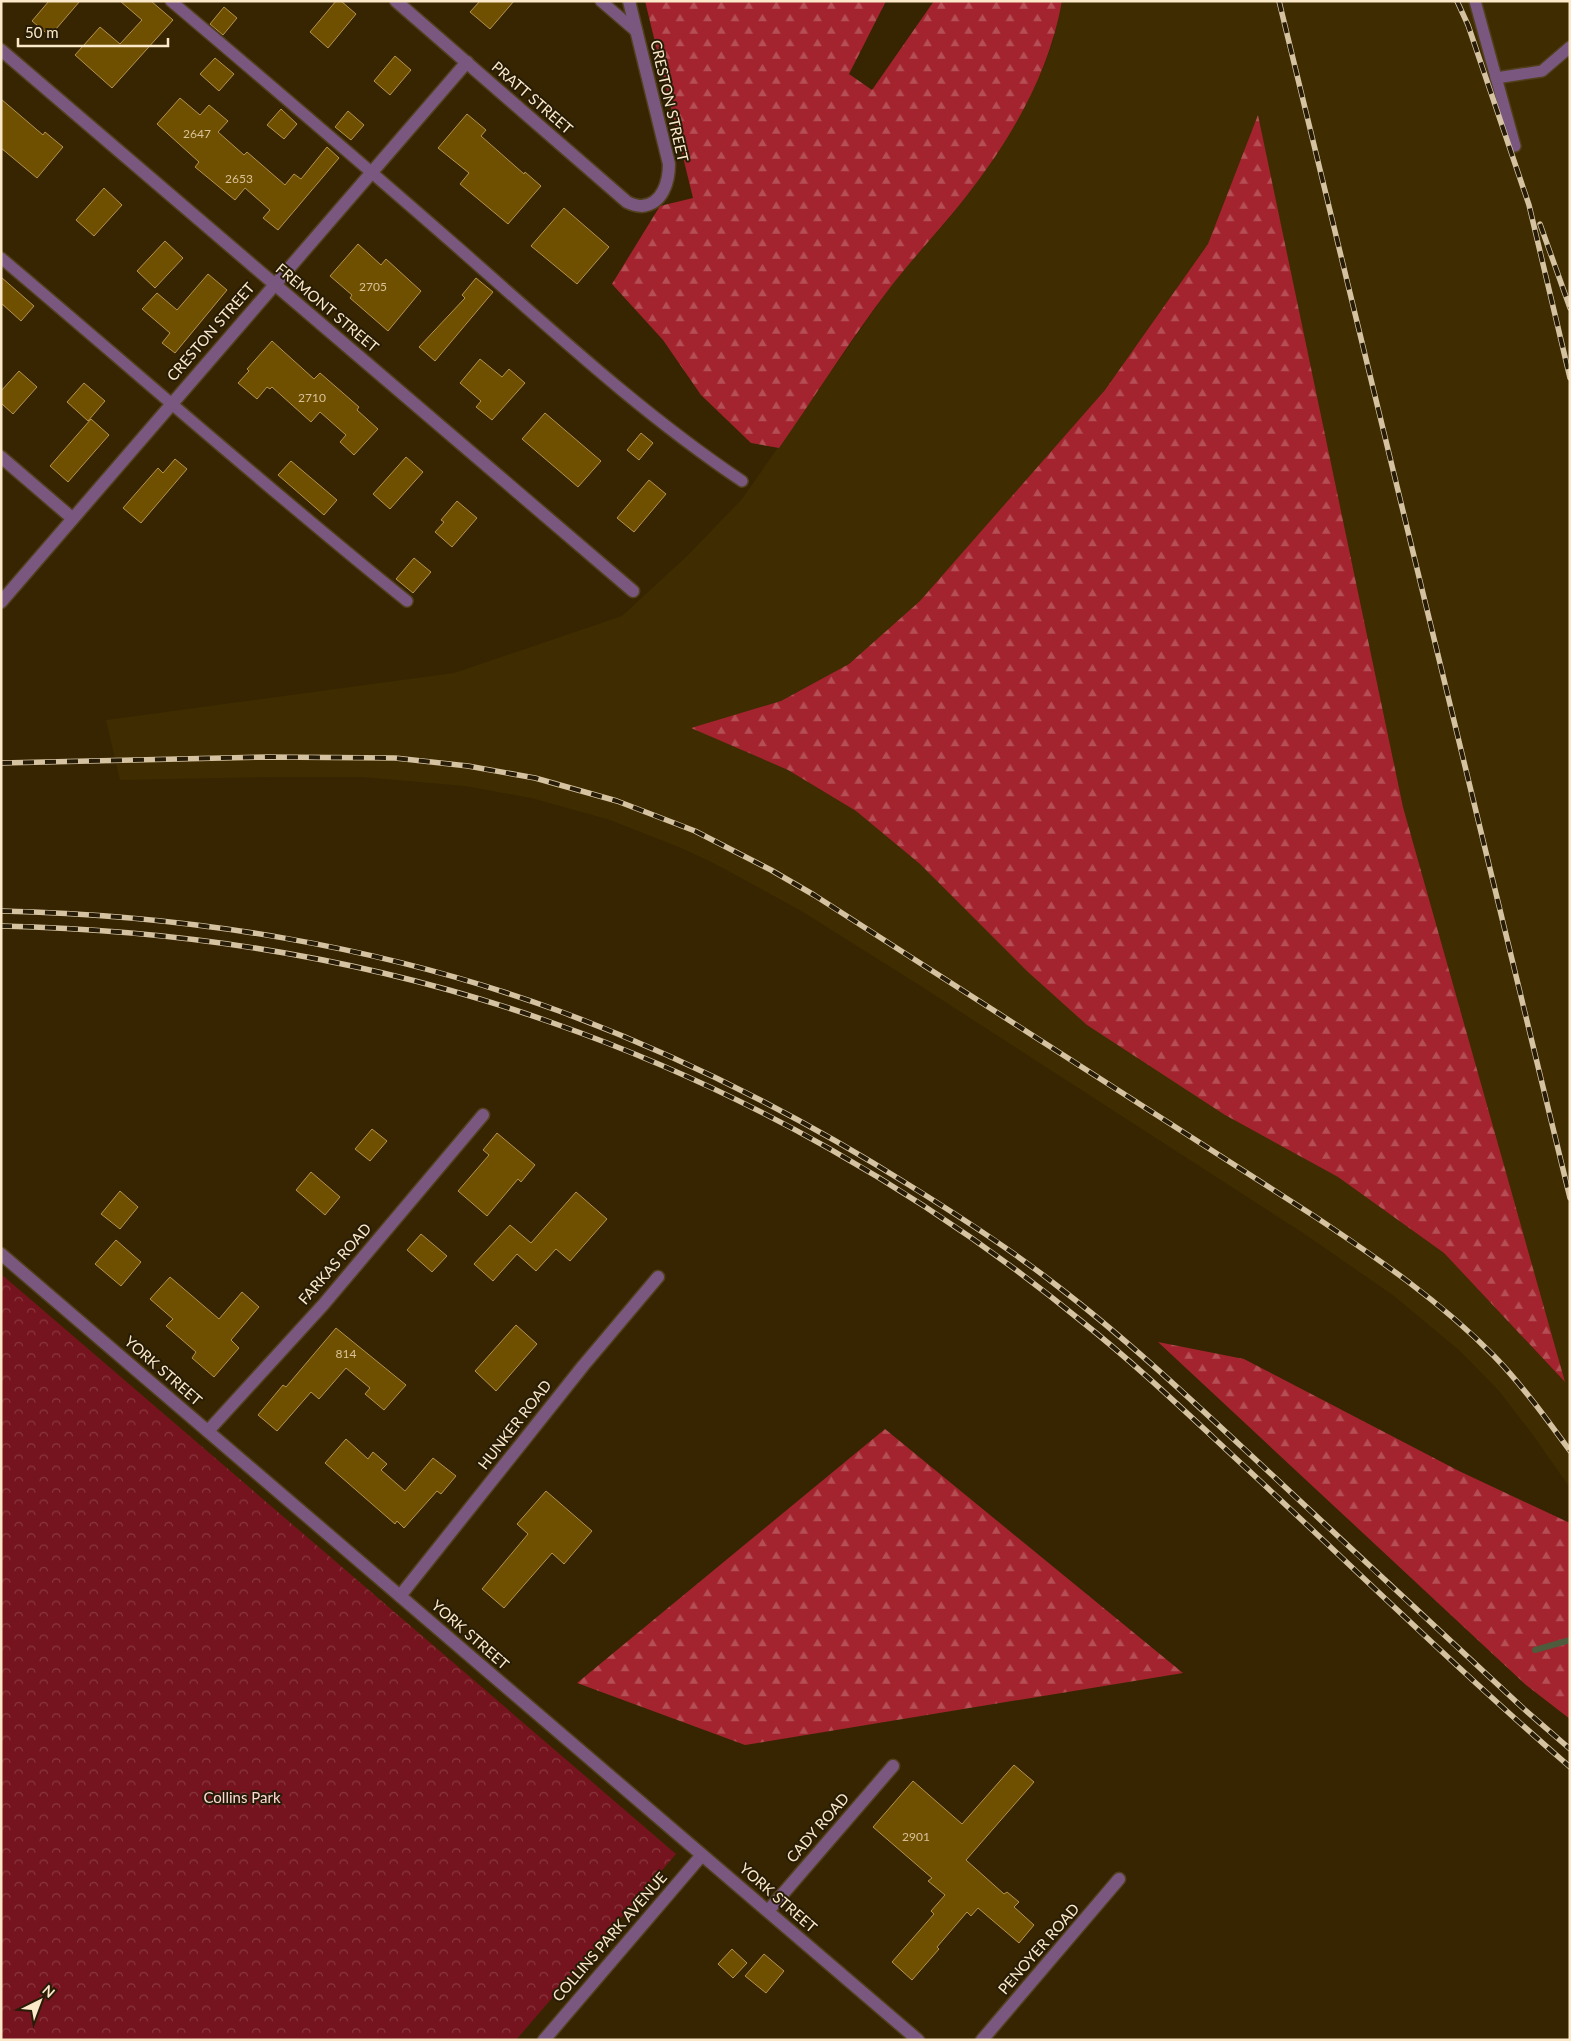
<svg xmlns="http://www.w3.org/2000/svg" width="1571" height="2041" font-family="Lato,sans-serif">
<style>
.built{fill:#3f2c01;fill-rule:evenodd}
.forest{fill:url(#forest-firs)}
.park{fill:url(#park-crowns)}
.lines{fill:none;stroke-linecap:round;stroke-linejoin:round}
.stream{stroke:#4e5b3d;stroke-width:6}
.building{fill:#6f4f00;stroke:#b59250}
.service-casing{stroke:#52401c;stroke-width:14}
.minor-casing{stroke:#52401c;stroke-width:15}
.tertiary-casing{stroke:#52401c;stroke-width:15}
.service{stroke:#79577f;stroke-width:11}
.minor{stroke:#79577f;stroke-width:12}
.tertiary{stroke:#79577f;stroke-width:12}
.rail-casing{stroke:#d5c2a1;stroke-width:5.5}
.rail{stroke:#271c07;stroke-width:4;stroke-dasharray:11;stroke-linecap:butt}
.labels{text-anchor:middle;stroke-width:4;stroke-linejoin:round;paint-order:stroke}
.number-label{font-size:12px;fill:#d9c297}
.street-label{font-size:15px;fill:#fce9c9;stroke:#271c07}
.park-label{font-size:15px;fill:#fddad8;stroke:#271c07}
</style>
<defs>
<pattern id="forest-firs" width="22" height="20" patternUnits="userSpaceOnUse" patternTransform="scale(1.25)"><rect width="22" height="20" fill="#a3242f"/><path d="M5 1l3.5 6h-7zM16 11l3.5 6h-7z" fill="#b54e55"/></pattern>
<pattern id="park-crowns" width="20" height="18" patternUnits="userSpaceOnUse" patternTransform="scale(1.25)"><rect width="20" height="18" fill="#75141e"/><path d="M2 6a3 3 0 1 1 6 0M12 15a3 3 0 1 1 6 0" fill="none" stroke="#8a363d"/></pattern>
</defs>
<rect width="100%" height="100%" fill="#362500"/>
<path class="built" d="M1062,1h508v1487l-37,-53 -34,-44 -39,-40 -66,-55 -91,-63 -384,-248 -116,-73 -82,-45 -35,-17 -76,-30 -79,-22 -66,-12 -103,-9h-94l-148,3 -14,-60 348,-47 168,-57 65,-60 55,-57 146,-209 21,-27 42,-47 34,-45 30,-46 29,-59 9,-25zM1258,116l145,691 161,574 -120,-128 -106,-76 -113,-62 -369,-304 -68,-41 -96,-42 89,-27 68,-37 71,-62 185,-212 103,-146z"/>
<g class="forest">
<path d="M645,1h241l-37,73 23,16 62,-89h128c-14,80 -59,151 -110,213 -21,25 -43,49 -63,75 -39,51 -73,106 -110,159l-28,-5 -50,-48 -38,-55 -51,-56 48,-78 33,-8z"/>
<path d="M1258,115l145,692 162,575 -121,-129 -106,-76 -113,-62 -138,-90 -59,-53 -108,-108 -64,-53 -68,-41 -97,-42 90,-27 68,-37 71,-63 185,-211 103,-146z"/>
<path d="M1158,1342l86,17 215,112 111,52v196l-44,-34z"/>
<path d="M885,1429l298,244 -438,72 -168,-62z"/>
</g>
<path class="park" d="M1,1274l675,580 -160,186h-515z"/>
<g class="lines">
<path class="stream" d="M1535,1650l35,-10"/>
</g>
<g class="building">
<path d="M49,1h31l-30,35 -18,-15z"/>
<path d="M120,1h31l22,19 -61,68 -37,-33 25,-28 20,17 22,-24z"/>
<path d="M336,1h5l15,13 -28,34 -18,-16z"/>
<path d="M480,1h34l-24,28 -20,-17z"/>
<path d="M224,7l13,11 -14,17 -13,-11z"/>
<path d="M395,56l16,14 -21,25 -16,-14z"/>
<path d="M215,58l19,16 -15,17 -19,-17z"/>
<path d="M180,98l20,17 9,-10 19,16 -10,11 26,23 3,-3 38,33 9,-11 7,5 26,-32 12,11 -61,72 -15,-12 7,-8 -25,-22 -10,12 -40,-33 4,-5 -42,-38z"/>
<path d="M1,99l42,36 2,-3 18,15 -26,31 -36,-30z"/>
<path d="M281,109l16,15 -13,15 -17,-14z"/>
<path d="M348,111l16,14 -13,15 -16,-13z"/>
<path d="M467,114l19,16 -5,6 43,38 1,-2 16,14 -33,38 -48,-40 9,-11 -31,-25z"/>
<path d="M104,188l18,17 -28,31 -18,-16z"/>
<path d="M564,208l45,39 -32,37 -46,-38z"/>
<path d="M165,241l18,17 -28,30 -18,-17z"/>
<path d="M358,244l23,21 5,-6 35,32 -33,40 -38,-33 2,-3 -22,-19z"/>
<path d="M208,274l19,16 -52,63 -13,-10 8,-10 -28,-24 15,-16 20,17z"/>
<path d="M1,277l33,29 -13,15 -20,-18z"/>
<path d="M476,278l17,14 -58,69 -16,-14 46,-49 -3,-3z"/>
<path d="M272,341l42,38 6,-6 39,34 -2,3 21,19 -24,26 -14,-13 6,-7 -26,-23 -9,10 -39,-35 -2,2 -3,-2 -10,12 -19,-16 11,-12 -2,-2z"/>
<path d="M480,359l22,18 7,-8 16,14 -33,37 -16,-13 5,-6 -21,-18z"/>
<path d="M19,371l18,16 -24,27 -12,-11v-12z"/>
<path d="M84,383l21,18 -17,20 -21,-19z"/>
<path d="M545,413l56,48 -23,26 -56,-48z"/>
<path d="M91,419l18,16 -41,47 -18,-16z"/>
<path d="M641,433l12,10 -14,17 -12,-10z"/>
<path d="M406,457l17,15 -33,37 -17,-15z"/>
<path d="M175,459l12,10 -46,54 -18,-15 35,-40 5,5z"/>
<path d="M291,461l46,39 -13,15 -46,-40z"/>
<path d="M649,480l17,14 -32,38 -17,-14z"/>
<path d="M457,501l20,17 -25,29 -17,-15 9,-10 -3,-2z"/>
<path d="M414,558l17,14 -18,21 -17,-14z"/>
<path d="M372,1129l15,12 -17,20 -15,-12z"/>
<path d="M497,1133l38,32 -14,17 -3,-3 -31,37 -29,-25 31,-36 -6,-5z"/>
<path d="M311,1172l29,25 -15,18 -29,-25z"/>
<path d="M120,1191l18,16 -18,22 -19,-15z"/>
<path d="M576,1192l31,27 -37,42 -14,-12 -20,22 -19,-17 -24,27 -19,-17 36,-39 21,18z"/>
<path d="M421,1234l26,22 -15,16 -25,-22z"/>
<path d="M116,1240l25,22 -20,24 -26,-22z"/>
<path d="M170,1277l49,42 23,-27 17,15 -28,33 8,8 -25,29 -22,-19 4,-6 -30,-26 7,-7 -23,-20z"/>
<path d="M516,1325l21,19 -41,47 -21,-20z"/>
<path d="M336,1328l70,57 -22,25 -19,-16 5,-6 -24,-20 -27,31 -8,-7 -34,39 -19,-16 25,-30 3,2z"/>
<path d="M346,1439l22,20 5,-7 14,12 -6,6 24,21 28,-33 23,18 -15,18 -4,-3 -33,37 -7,-7 -2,3 -70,-61z"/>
<path d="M546,1491l46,40 -28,33 -12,-11 -48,55 -22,-19 46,-55 -11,-10z"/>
<path d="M1014,1765l20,17 -68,78 38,34 3,-2 12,10 -5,5 20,18 -15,18 -41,-35 -7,8 -4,-4 -30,35 2,2 -27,31 -20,-18 42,-48 -3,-3 14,-16 -17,-14 4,-3 -59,-51 40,-46 49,43z"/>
<path d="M732,1949l15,14 -14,15 -15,-14z"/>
<path d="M764,1954l20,17 -18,22 -21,-17z"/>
</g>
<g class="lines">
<defs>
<g id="service">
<path d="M171,1c98,83 195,166 292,251 90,79 179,162 279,229"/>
<path d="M601,1l36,31"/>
<path d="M1475,1l40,145"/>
<path d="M1496,78l46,-7 28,-24"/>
<path d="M1,258c135,114 268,232 406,343"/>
</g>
<g id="minor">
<path d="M396,1l231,201c4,2 10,4 15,4 21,-2 27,-25 27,-42l-40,-163"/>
<path d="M1,50l632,541"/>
<path d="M1,457l71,61"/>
<path d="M1,602l466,-540"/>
<path d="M208,1431l115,-126 160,-190"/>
<path d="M400,1596l183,-230 75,-89"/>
<path d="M768,1911l125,-145"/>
<path d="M544,2040l158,-185"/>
<path d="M982,2040l137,-161"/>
</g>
<path id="tertiary" d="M1,1254l917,786"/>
</defs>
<use href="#service" class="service-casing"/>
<use href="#minor" class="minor-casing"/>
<use href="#tertiary" class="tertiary-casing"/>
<use href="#service" class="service"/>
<use href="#minor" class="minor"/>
<use href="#tertiary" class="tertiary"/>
<defs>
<g id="rail">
<path d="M1279,1l291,1197"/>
<path d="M1457,1l11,24 61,180 41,173"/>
<path d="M1540,224l30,84"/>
<path d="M1,763l266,-6 128,1 73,8 67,12 82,23 78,30 76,39 43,25 500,321c63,42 126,85 180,140 28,29 52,62 76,95"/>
<path d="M1,911c189,4 381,35 558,100 122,45 240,105 350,174 50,31 100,63 147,100 76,58 144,123 214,188 84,79 169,157 254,236l46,40"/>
<path d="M1,926c187,4 375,34 552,97 189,66 372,170 527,297 58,46 111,97 165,147 108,100 214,204 325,300"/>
</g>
</defs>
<use href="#rail" class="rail-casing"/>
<use href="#rail" class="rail"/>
</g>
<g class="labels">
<g class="number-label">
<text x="197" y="138">2647</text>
<text x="239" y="183">2653</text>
<text x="373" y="291">2705</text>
<text x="312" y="402">2710</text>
<text x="346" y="1358">814</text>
<text x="916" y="1841">2901</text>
</g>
<g class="street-label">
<text transform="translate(532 98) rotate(41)" y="5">PRATT STREET</text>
<text transform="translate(669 101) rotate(77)" y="5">CRESTON STREET</text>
<text transform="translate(327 308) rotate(40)" y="5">FREMONT STREET</text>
<text transform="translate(211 332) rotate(-49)" y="5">CRESTON STREET</text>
<text transform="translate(335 1264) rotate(-49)" y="5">FARKAS ROAD</text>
<text transform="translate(163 1371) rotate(41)" y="5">YORK STREET</text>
<text transform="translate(515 1425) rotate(-52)" y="5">HUNKER ROAD</text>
<text transform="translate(470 1635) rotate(41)" y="5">YORK STREET</text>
<text transform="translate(818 1828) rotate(-49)" y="5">CADY ROAD</text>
<text transform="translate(778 1898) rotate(41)" y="5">YORK STREET</text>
<text transform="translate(610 1937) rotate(-49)" y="5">COLLINS PARK AVENUE</text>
<text transform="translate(1039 1949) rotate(-49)" y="5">PENOYER ROAD</text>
</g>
<g class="park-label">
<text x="242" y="1803">Collins Park</text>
</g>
</g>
<rect width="1571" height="2041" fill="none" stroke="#fce9c9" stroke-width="5"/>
<g transform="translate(40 2001) rotate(42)" stroke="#271c07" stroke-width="4" paint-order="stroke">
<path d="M0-4L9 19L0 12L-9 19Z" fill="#fce9c9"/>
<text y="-8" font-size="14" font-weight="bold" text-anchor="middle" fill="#fce9c9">N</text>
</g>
<path d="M18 38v8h150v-8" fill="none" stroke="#fce9c9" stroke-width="2.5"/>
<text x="25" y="38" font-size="15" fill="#fce9c9" stroke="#271c07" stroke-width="4" paint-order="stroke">50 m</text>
</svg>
